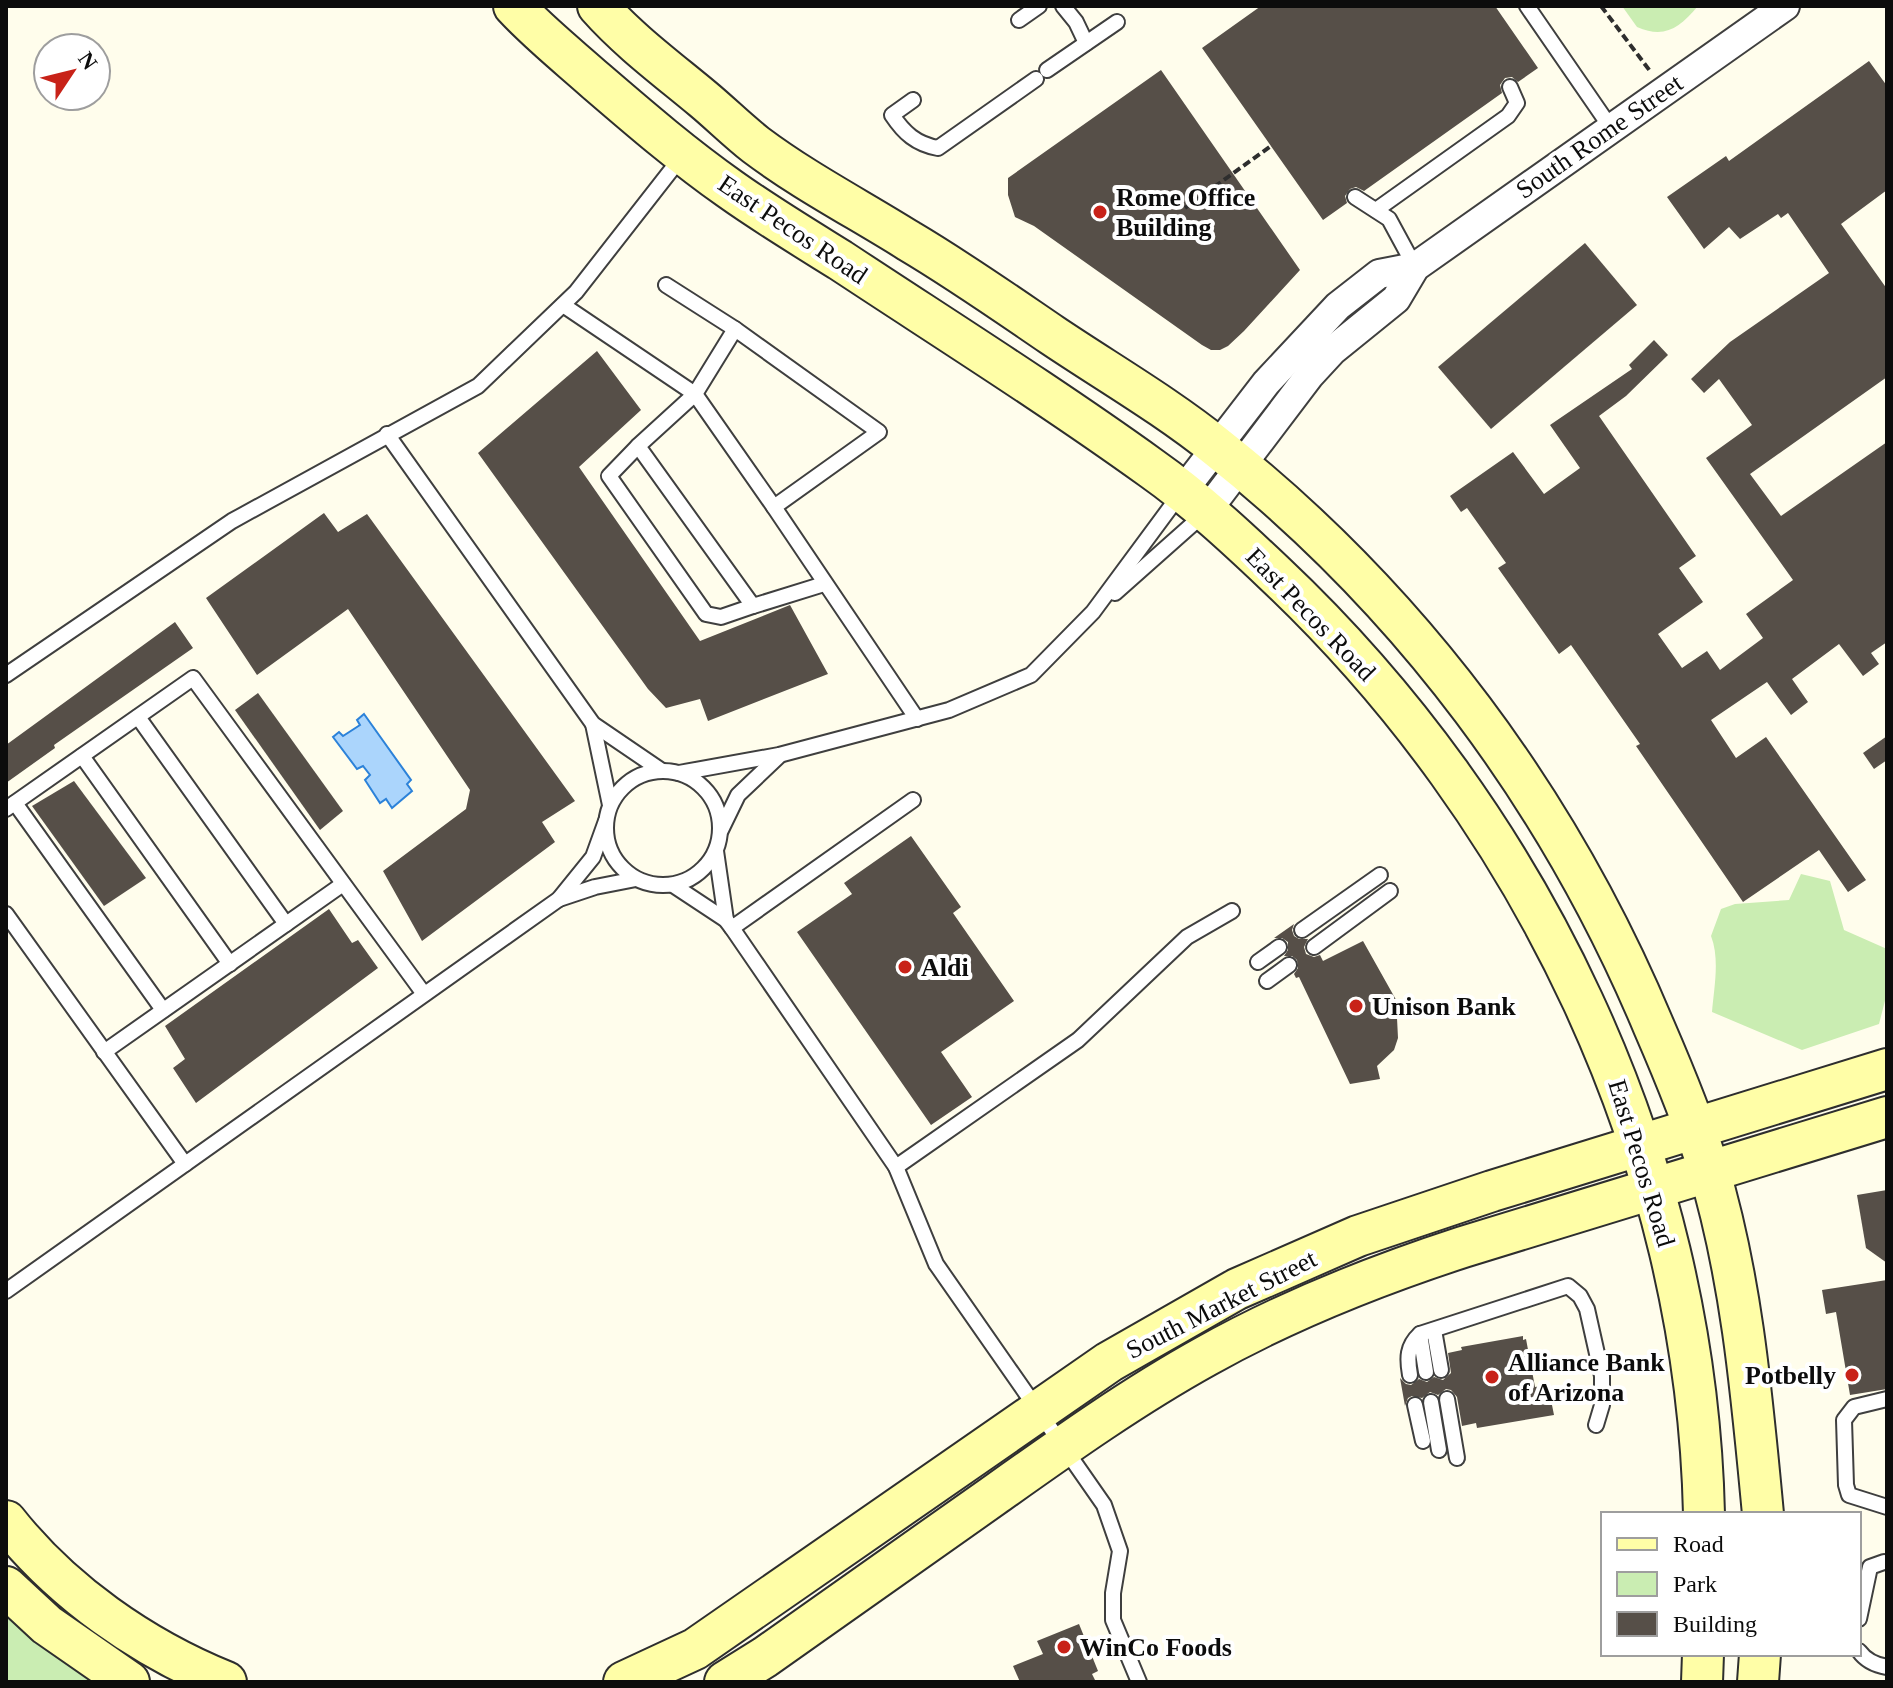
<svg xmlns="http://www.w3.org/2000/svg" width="1893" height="1688" font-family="'Times New Roman',serif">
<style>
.green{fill:#caedb2}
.water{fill:#abd5fc;stroke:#2c82d9;stroke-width:2}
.building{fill:#564f48}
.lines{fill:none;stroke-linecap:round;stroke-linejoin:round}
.lane-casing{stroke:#3f3f3f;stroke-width:18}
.street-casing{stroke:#3f3f3f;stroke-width:32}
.secondary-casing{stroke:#2e2e2e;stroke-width:44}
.path{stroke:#2e2e2e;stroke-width:4;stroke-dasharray:8 4;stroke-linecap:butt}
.lane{stroke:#fff;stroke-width:14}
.street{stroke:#fff;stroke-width:28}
.secondary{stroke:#fffea7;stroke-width:40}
.poi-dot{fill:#c82218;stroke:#fff;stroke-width:3}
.labels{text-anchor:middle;stroke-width:8;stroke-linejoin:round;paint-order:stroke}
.street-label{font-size:26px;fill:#0c0c0c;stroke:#fff}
.poi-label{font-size:26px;font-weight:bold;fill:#0c0c0c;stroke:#fff;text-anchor:start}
</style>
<rect width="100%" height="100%" fill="#fffdec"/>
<g class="green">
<path d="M1622,6h76c-19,22 -33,33 -61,21z"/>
<path d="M1801,874l29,7 14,49 43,19v44l-8,31 -77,26 -90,-38c2,-24 8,-53 -1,-76l10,-27 14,-5 54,-4z"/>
<path d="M6,1601l91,81h-91z"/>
</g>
<path class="water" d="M364,714l47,66 -4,4 5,7 -20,17 -6,-9 -6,4 -15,-23 5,-5 -7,-9 -6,3 -24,-32 6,-5 4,4 17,-11 -3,-5z"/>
<g class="building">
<path d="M1261,6h234l43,62 -20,14 -6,-5 -7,1 -5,7 2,8 -138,98 -8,-4 -6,2 -5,7 2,7 -24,17 -121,-172z"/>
<path d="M1869,61l18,25v104l-46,34 46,65v88l-137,97 31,42 106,-74v200l-16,11 8,11 -16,12 -24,-32 -47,35 16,23 -17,13 -24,-33 -56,38 25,38 30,-21 100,143 -18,12 -29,-42 -76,52 -107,-156 4,-2 -69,-99 -12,9 -61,-86 8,-5 -39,-55 -6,4 -11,-16 63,-44 31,42 36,-26 -30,-43 82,-56 -3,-4 25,-25 14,15 -42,41 -27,20 97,140 -17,12 24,34 -45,32 24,34 25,-17 13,19 43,-32 -17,-24 47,-34 -87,-122 46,-33 -33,-46 -15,14 -13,-14 39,-37 99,-69 -41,-60 -7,5 -3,-4 -38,25 -11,-12 -25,22 -37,-52 59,-41 3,5z"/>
<path d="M1161,70l139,200 -56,61 -16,15 -8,4h-9l-9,-5 -168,-119 -19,-9 -7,-22v-17z"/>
<path d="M1585,243l52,62 -146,124 -53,-62z"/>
<path d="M597,351l44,59 -62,57 121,174 90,-36 38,69 -120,47 -8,-22 -34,9 -18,-19 -170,-236z"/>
<path d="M324,513l14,19 29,-18 208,287 -33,21 13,20 -133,99 -39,-70 83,-62 4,-19 -122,-181 -91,66 -51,-77z"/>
<path d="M175,622l18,26 -139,97 1,3 -49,35v-38z"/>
<path d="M258,693l85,118 -23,19 -85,-120z"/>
<path d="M1887,736v24l-13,9 -11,-16z"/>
<path d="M74,781l72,97 -42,28 -72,-100z"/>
<path d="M911,836l50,71 -8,6 61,88 -73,51 31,45 -41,28 -134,-193 55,-38 -8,-11z"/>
<path d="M329,909l23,34 6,-3 20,28 -182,135 -23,-35 12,-9 -20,-33z"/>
<path d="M1294,924l-2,6 2,6 5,3h9l-4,8 2,7 8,3 6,-2 3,6 40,-20 41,73 -7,4 1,20 -4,12 -17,16 3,13 -30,5 -51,-107 -3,1 -2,-4 4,-6 -1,-8 -5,-4h-8l4,-6v-8l-6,-4h-8z"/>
<path d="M1887,1190v73l-21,-15 -9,-53z"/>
<path d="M1887,1280v109l-37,6 -14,-83 -10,2 -4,-24z"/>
<path d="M1523,1336v4l3,-1 9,48 13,-2 6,30 -77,13 -1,-5 -14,3 -5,-29 -6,-7 -5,-1 -8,6 -8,-3 -8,6 -10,-2 -4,2 -3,8 -5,-28 6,6 5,1 8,-6 8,3 7,-5 9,3 8,-7 -3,-20 14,-3 -1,-3z"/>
<path d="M1079,1624l19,47 -6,3 4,8h-76l-7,-16 30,-12 -6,-13z"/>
</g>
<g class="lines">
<defs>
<g id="lane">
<path d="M1063,6l13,16 10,21"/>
<path d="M1527,6l84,122"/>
<path d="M1019,20l20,-14"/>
<path d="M1047,70l70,-48"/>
<path d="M913,100l-21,15c12,18 24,29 46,33l98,-69"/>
<path d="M1355,197l34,22 26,48"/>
<path d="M1376,210l132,-94 9,-13 -7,-16"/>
<path d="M666,285l69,44 -40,65 -57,52 115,160 71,-22"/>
<path d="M563,305l132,89 79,113"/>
<path d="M735,329l144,103 -105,75 143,212"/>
<path d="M387,434l206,290 69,47"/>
<path d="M638,446l-29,30 97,138 15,3 32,-11"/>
<path d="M1115,593l89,-79"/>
<path d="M6,675l226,-154 246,-135 98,-94 107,-137"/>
<path d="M138,717l148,207"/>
<path d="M593,724l17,81"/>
<path d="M82,756l148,208"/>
<circle cx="663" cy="828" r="57"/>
<path d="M679,773l100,-18 170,-45 82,-35 62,-63 88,-119"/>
<path d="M15,803l148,207"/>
<path d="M6,809l187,-131 231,316"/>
<path d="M721,830l17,-35 41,-39"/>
<path d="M716,851l10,69"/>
<path d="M673,885l53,35 6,8 164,239 40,97 168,241 16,46 -7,42v27l26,62"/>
<path d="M559,899l36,-12 41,-8"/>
<path d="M6,914l179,250"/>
<path d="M732,928l181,-128"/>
<path d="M1302,930l78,-55"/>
<path d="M1314,947l76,-56"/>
<path d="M1258,962l21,-15"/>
<path d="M1267,981l22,-16"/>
<path d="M104,1052l239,-168"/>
<path d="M896,1167l182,-127 109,-103 45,-26"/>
<path d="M6,1291l553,-392 34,-42 13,-36"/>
<path d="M1434,1330l7,40"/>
<path d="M1420,1334l6,38"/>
<path d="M1410,1375c-3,-17 -3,-29 10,-41l148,-48 12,10 7,13 15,67v29l-6,20"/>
<path d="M1447,1399l10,59"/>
<path d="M1887,1399l-33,8 -10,13 2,65 3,10 38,12"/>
<path d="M1431,1402l8,48"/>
<path d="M1415,1405l8,36"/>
<path d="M1859,1619l11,-52 14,-5"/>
<path d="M1859,1651c7,10 16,14 28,16"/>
</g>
<g id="street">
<path d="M1182,492l84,-109 72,-77 41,-32 36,-7"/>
<path d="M1206,512l103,-136 24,-26 63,-51 19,-32 370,-261"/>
</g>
<g id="secondary">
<path d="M514,6c25,27 54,50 82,75 43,37 87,75 134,108 35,25 73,48 110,71 103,68 211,136 311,208 44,31 84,68 123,105 258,243 422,585 430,941"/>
<path d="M598,6c31,35 69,63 105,93 18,15 35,32 53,46 48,36 102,64 153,96 49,29 96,62 143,94 55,37 114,71 166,113 193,153 341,352 436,579 20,46 39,92 54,140 34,112 44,231 55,347"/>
<path d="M6,1521c56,71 136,127 220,161"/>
<path d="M6,1587l41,38 82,57"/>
<path d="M624,1682l71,-33 414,-287 128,-73 121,-53 134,-45 395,-122"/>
<path d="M725,1682l40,-25c76,-54 152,-107 228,-161 69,-49 139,-99 213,-140 82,-46 168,-80 257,-109l424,-130"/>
<path d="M1702,1682l1,-28"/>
<path d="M1758,1682l2,-28"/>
</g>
</defs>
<use href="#lane" class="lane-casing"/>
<use href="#street" class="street-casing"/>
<use href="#secondary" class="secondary-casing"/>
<g class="path">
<path d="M1601,6l49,65"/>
<path d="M1185,208l86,-62"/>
</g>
<use href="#lane" class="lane"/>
<use href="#street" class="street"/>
<use href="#secondary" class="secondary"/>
</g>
<g class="poi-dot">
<circle cx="1100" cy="212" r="8"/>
<circle cx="905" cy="967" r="8"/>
<circle cx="1356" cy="1006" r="8"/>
<circle cx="1852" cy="1375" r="8"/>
<circle cx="1492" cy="1377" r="8"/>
<circle cx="1064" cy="1647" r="8"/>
</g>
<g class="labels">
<g class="street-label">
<text transform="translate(1599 136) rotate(-35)" y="9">South Rome Street</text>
<text transform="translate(793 229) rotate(34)" y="9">East Pecos Road</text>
<text transform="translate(1311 614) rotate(46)" y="9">East Pecos Road</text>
<text transform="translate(1642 1163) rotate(73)" y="9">East Pecos Road</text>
<text transform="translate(1221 1304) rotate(-27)" y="9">South Market Street</text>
</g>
<g class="poi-label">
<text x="1116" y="206">Rome Office<tspan x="1116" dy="30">Building</tspan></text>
<text x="921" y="976">Aldi</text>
<text x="1372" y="1015">Unison Bank</text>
<text x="1508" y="1371">Alliance Bank<tspan x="1508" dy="30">of Arizona</tspan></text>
<text x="1836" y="1384" text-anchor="end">Potbelly</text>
<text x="1080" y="1656">WinCo Foods</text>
</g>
</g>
<rect width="1893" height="1688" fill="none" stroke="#0c0c0c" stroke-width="16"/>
<rect x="1601" y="1512" width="260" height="144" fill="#ffffff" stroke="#9e9e9e" stroke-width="2"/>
<rect x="1617" y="1538" width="40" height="12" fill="#fffea7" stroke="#9e9e9e" stroke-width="2"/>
<text x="1673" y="1552" font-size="24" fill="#0c0c0c">Road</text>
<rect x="1617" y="1572" width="40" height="24" fill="#caedb2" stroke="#9e9e9e" stroke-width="2"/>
<text x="1673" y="1592" font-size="24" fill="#0c0c0c">Park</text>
<rect x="1617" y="1612" width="40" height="24" fill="#564f48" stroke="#9e9e9e" stroke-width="2"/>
<text x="1673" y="1632" font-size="24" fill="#0c0c0c">Building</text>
<g transform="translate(72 72) rotate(55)"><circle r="38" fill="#ffffff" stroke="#9e9e9e" stroke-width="2"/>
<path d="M0-6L14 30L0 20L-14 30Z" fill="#c82218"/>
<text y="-12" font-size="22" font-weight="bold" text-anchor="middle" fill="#0c0c0c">N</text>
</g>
</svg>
